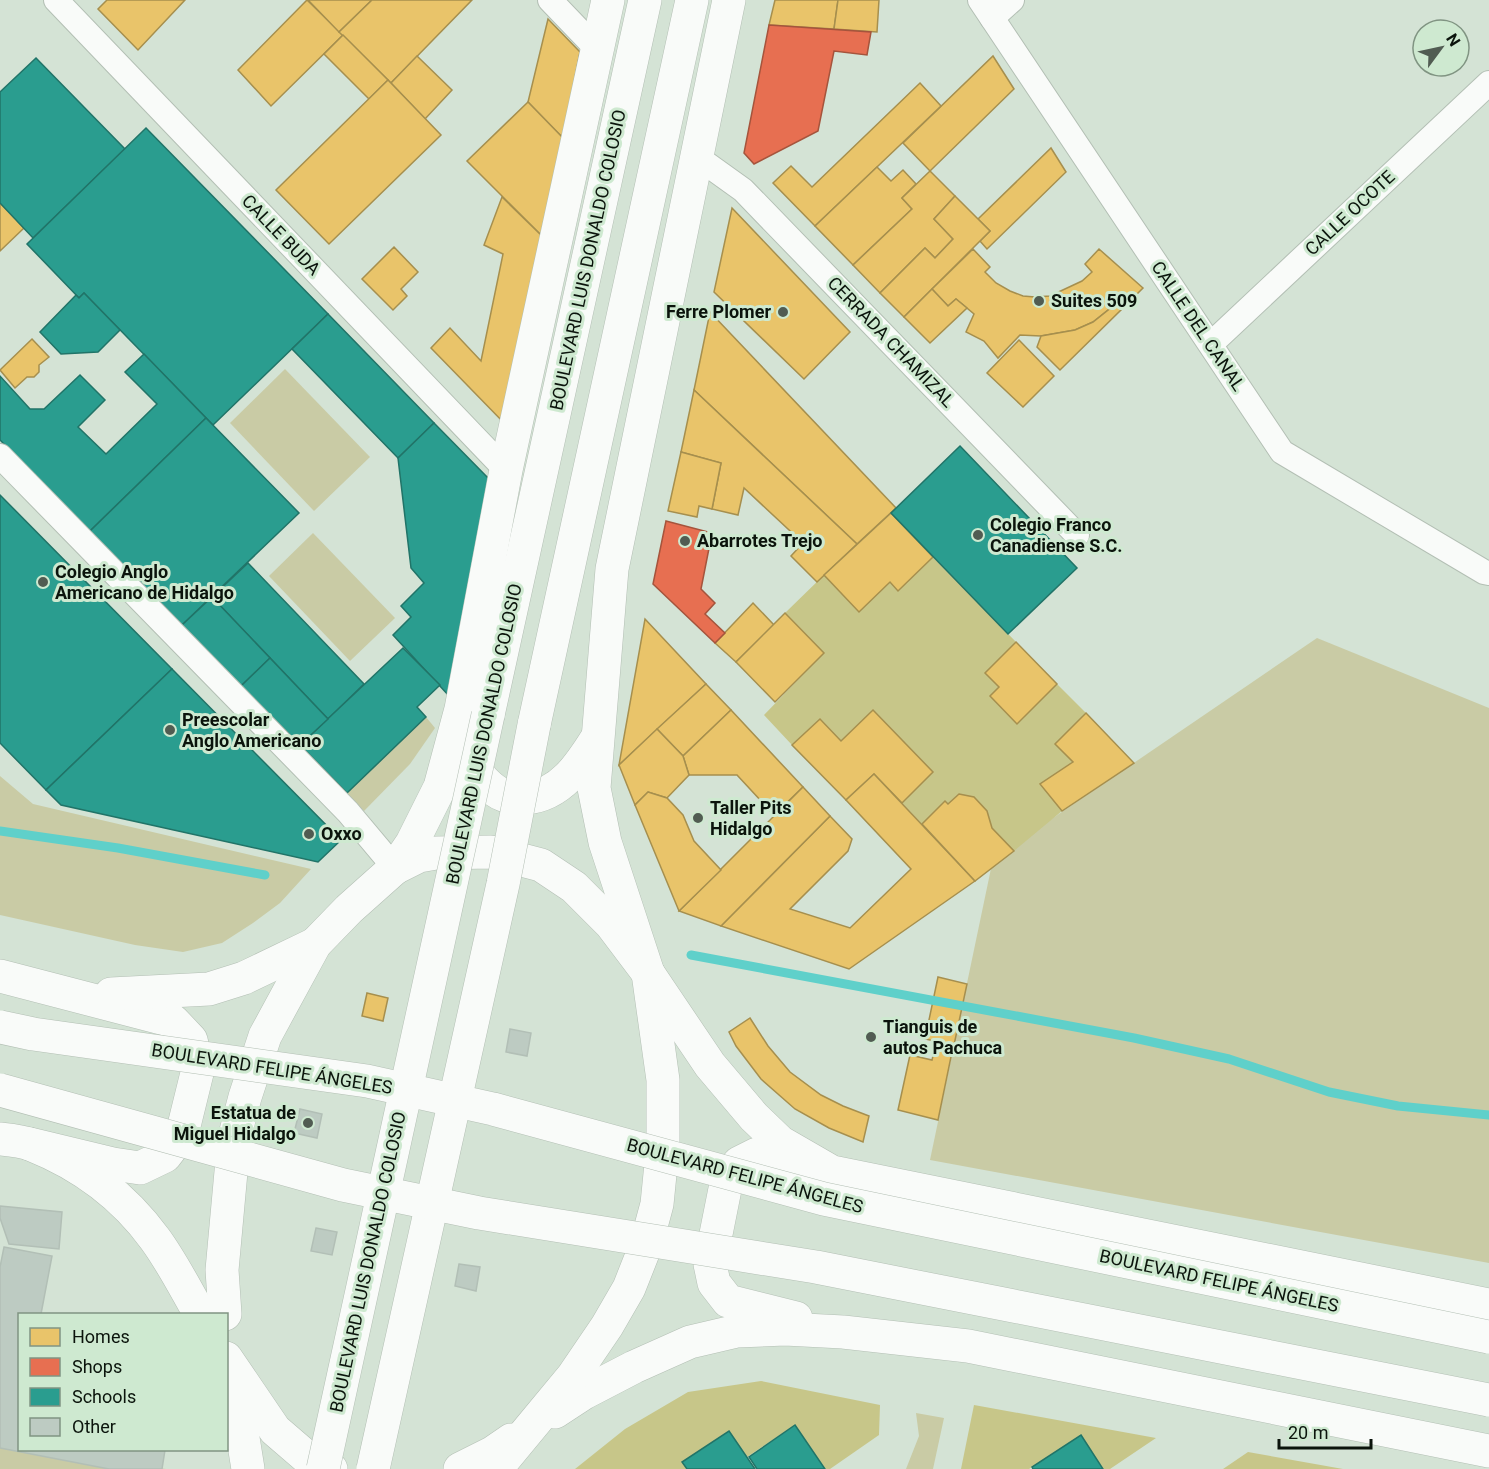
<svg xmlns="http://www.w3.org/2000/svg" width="1489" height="1469" font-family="Roboto,sans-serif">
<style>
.green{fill:#c9cba5}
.forest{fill:#c7c689}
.homes{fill:#e9c46a;stroke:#a68f4e;stroke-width:1.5}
.shops{fill:#e76f51;stroke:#a5543c;stroke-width:1.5}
.schools{fill:#2a9d8f;stroke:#217468;stroke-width:1.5}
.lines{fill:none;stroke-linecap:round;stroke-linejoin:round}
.stream{stroke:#5fd0ca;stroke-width:9}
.building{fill:#bdcbc2;stroke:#b2bfb6;stroke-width:1.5}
.minor-casing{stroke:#b3bfb4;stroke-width:26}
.secondary-casing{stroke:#b3bfb4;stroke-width:34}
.primary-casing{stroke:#b3bfb4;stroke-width:34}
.minor{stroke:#f9fbf9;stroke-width:24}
.secondary{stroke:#f9fbf9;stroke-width:33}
.primary{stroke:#f9fbf9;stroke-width:33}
.primary-bridge-casing{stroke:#b3bfb4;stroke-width:34;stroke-linecap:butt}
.trunk-bridge-casing{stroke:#b3bfb4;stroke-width:34;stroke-linecap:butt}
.primary-bridge{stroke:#f9fbf9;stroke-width:33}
.trunk-bridge{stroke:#f9fbf9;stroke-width:33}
.poi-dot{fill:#515c52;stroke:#cee9d0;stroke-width:2}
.labels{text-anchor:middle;stroke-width:6;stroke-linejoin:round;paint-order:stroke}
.street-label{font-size:18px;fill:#0b140c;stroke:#cee9d0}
.poi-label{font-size:18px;font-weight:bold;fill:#0b140c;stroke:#cee9d0;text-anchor:start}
</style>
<rect width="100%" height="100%" fill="#d4e3d5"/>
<g class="green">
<path d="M285,369l85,88 -56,54 -84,-88z"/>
<path d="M313,533l82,85 -45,43 -81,-85z"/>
<path d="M1317,638l172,70v555l-559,-103 63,-301z"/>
<path d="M426,717l9,11 -25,36 -46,47 -17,-18z"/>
<path d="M0,776l33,28 278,65 -31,34 -27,20 -31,20 -39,9 -48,-7 -135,-30z"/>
<path d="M916,1413l28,5 -11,51h-29h2l13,-33z"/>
<path d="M0,1445l20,5 146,19h-166z"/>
</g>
<g class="forest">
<path d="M933,557l83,85 -31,31 14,14 -9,9 27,28 40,-40 29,29 -31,31 18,18 -33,22 22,27 -48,40 -22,-23 -19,-31 -14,-3 -11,10 -3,-3 -23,23 -20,-21 31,-31 -60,-61 -32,30 -21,-22 -28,26 -28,-30 60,-62 -39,-40 39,-38 35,37 31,-30 9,8z"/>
<path d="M761,1381l119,24 -1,30 -49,34h-5l-30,-44 -48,32 -18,-26 -46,31 4,7h-112l50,-40 63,-37z"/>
<path d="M974,1405l182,33 -46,31h-7l-22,-34 -52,34h-68z"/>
<path d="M1248,1452l95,17h-120z"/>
</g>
<g class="homes">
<path d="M107,0h78l-47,50 -40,-41z"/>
<path d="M307,0l36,35 -72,71 -33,-36z"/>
<path d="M308,0h64l-33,32z"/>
<path d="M372,0h100l-81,83 -52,-51z"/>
<path d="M775,0h63l-4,29 -65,-4z"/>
<path d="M838,0h41l-2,32 -43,-3z"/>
<path d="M548,19l32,33 -17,86 -35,-36z"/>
<path d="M343,35l45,45 -19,19 -45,-45z"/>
<path d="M417,56l35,34 -27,29 -34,-36z"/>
<path d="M993,56l21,33 -84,82 -27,-28z"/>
<path d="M388,80l53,55 -112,109 -53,-54z"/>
<path d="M920,83l21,23 -126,120 -42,-43 18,-17 21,21z"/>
<path d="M528,102l35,36 -20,99 -76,-76z"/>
<path d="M1051,148l15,24 -79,77 -7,-8 10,-10 -12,-12z"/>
<path d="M877,167l14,14 12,-11 13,14 -14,14 10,11 -59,56 -38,-39z"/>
<path d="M930,171l25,25 -21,23 19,20 -18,19 -10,-10 -45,45 -27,-28 59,-56 -10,-11z"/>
<path d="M955,196l35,35 -86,86 -24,-24 45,-45 10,10 18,-19 -19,-20z"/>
<path d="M502,197l41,40 -37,188 -75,-77 19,-20 31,33 22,-107 -19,-9z"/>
<path d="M0,203l24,25 -24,23z"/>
<path d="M732,208l118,124 -46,47 -90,-87z"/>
<path d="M394,247l24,25 -17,17 6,7 -14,14 -31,-31z"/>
<path d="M973,249l17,18 -5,5 11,11 14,8 13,5 12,1 15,-1 32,-15 10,-9 -7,-8 14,-15 44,39 -15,15 -6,-4 -29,23 -18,8 -34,6 -21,-1 -22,23 -14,-17 -18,-9 8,-18 -18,-15 -8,7 -16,-17z"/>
<path d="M932,289l16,17 8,-7 11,9 -37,35 -26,-26z"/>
<path d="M1122,299l6,4 -68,67 -23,-23 4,-11 34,-6 18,-8z"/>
<path d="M710,312l186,196 -39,36 -163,-154z"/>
<path d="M32,339l17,18 -10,8v7l-5,5h-7l-12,11 -15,-18z"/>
<path d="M1019,340l35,36 -31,31 -36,-34z"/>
<path d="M694,390l163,154 -40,38 -26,-26 12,-13 -59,-55 -6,27 -26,-6 9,-46 -40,-11z"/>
<path d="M681,452l40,11 -9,46 -13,-3 -2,11 -29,-6z"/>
<path d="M891,513l42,44 -35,34 -8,-9 -31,30 -35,-37z"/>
<path d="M753,603l21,22 -38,37 -21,-19z"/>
<path d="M785,613l39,40 -49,49 -39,-40z"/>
<path d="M645,619l61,65 -87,81z"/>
<path d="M1016,642l41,42 -40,40 -27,-28 9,-9 -14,-14z"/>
<path d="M706,684l25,26 -48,46 -26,-27z"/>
<path d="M731,710l72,77 -29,28 -37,-40h-48l-6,-19z"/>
<path d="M873,710l60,62 -31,31 -28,-29 -28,26 -54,-55 28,-26 21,22z"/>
<path d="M1086,713l48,50 -72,48 -22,-27 33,-22 -18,-18z"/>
<path d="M657,729l26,27 6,19 -22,23 -19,-6 -13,13 -16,-40z"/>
<path d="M874,774l101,107 -126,88 -128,-43 109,-110 22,23 -4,12 -58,58 60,19 61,-59 -65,-69z"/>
<path d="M803,787l27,29 -109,110 -42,-15z"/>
<path d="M648,792l19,6 16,17 11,26 27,29 -42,41 -44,-106z"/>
<path d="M959,794l15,3 13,14 5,17 22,23 -39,30 -53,-57 23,-23 3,3z"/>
<path d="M938,977l29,7 -13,61 -29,-6z"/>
<path d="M367,993l21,5 -5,23 -21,-5z"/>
<path d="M750,1018l18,28 22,26 31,23 22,11 26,10 -6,26 -34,-14 -34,-19 -34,-30 -25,-33 -7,-14z"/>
<path d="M935,1048l17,4 -14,68 -40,-10 12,-55 22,5z"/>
</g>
<g class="shops">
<path d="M769,25l102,7 -4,23 -33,-4 -16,80 -64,33 -10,-11z"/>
<path d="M666,521l46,12 -11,56 14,14 -10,11 20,19 -10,10 -62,-59z"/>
</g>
<g class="schools">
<path d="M36,58l89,91 -92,89 -33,-35v-111z"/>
<path d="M146,128l182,186 -115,111 -129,-132 -5,5 -52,-54z"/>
<path d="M84,293l36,37 -22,22 -37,2 -21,-22 36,-37 3,3z"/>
<path d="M328,314l106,109 -36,35 -106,-109z"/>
<path d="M144,354l62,64 -116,113 -90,-91v-64l30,33h14l36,-34 25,25 -27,27 28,27 51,-50 -32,-32z"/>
<path d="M206,418l93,95 -117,112 -92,-94z"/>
<path d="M434,423l56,57 -41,216 -56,-61 18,-18 -10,-11 23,-23 -13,-15 -13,-110z"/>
<path d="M960,446l117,122 -69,66 -117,-121z"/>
<path d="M0,495l172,174 -126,121 -46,-47z"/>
<path d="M248,563l116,121 -36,35 -116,-122z"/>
<path d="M212,597l58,61 -29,28 -59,-61z"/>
<path d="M403,648l37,37 -23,22 9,10 -79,76 -47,-48z"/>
<path d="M270,658l58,61 -28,26 -59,-59z"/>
<path d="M172,669l169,171 -23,22 -257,-57 -15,-15z"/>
<path d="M795,1425l30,44h-68l-8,-12z"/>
<path d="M729,1431l26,38h-68l-5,-7z"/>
<path d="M1081,1435l22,34h-70l-1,-2z"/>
</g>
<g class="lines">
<g class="stream">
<path d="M0,831l118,17 147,27"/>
<path d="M691,955l443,83 95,21 100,33 69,14 91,9"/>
</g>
</g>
<g class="building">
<path d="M510,1029l21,4 -4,23 -21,-4z"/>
<path d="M300,1109l22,5 -5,24 -23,-5z"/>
<path d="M0,1206l62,6 -3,37 -50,-5 -9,-26z"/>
<path d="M316,1228l21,4 -5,23 -21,-4z"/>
<path d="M4,1247l48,9 -11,58h-21v136h145l-3,19h-53l-109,-21v-181z"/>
<path d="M459,1264l21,3 -4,24 -21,-5z"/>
</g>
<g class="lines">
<defs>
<g id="minor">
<path d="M56,0l450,470"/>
<path d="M550,0l47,49"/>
<path d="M980,0l302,452 202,120 5,1"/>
<path d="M992,18l20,-18"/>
<path d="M697,157l46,33 334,345"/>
<path d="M1211,344l278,-261"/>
<path d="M0,456l348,356 47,56"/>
</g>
<g id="secondary">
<path d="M465,750c6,10 12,24 20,32 13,13 23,17 41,16 35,-3 54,-33 71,-60"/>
<path d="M395,868l24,-12 17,-3 55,-1 50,13 33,22 37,37 37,49 62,92 44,52 26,25 52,30 657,133"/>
<path d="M0,976l173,45 18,19 7,29 -16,65 -17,22 -25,12 -27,-4 -83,-20"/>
<path d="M111,994l98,-5 35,-11 71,-34"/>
<path d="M0,1139c10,1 22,2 32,6 50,20 91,50 123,94 17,23 31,51 45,75"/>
<path d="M225,1314l-3,-44 12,-131 11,-42 20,-61 50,-92 34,-35 46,-41 17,-25 28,-56 21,-78 45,-239 102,-470"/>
<path d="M796,1318l-68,-17 -14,-18 -4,-19 17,-85 12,-16 18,-9 29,4 18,5"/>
<path d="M226,1358l49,72 36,31 20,8"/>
<path d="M233,1376l15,93"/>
<path d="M555,1412l29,-19 50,-26 56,-25 47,-11 48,-2 58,3 125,14 521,105"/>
<path d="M460,1469l32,-16 19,-13"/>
<path d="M496,1469l77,-93 34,-50 22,-38 17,-43 11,-41 6,-60v-64l-15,-107 -43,-131 -11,-54 18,-219 117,-569"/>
</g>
<g id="primary">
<path d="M488,715l157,-715"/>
<path d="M534,725l158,-725"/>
</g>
</defs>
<use href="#minor" class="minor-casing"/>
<use href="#secondary" class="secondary-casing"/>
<use href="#primary" class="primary-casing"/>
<use href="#minor" class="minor"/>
<use href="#secondary" class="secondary"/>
<use href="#primary" class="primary"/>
<defs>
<g id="primary-bridge">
<path d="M323,1469l165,-754"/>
<path d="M373,1469l130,-585 31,-159"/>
</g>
<g id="trunk-bridge">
<path d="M0,1027l33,7 334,47 126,28 331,90 665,138"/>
<path d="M0,1090l343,95 136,28 337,54 673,133"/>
</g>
</defs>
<use href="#primary-bridge" class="primary-bridge-casing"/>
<use href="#trunk-bridge" class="trunk-bridge-casing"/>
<use href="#primary-bridge" class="primary-bridge"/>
<use href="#trunk-bridge" class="trunk-bridge"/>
</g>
<g class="poi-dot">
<circle cx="1039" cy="301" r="6"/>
<circle cx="783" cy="312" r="6"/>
<circle cx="978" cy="535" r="6"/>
<circle cx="685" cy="541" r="6"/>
<circle cx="43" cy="582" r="6"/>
<circle cx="170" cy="730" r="6"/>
<circle cx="698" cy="818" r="6"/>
<circle cx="309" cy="834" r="6"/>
<circle cx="871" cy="1037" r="6"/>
<circle cx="308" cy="1123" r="6"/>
</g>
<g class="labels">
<g class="street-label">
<text transform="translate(1350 213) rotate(-43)" y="6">CALLE OCOTE</text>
<text transform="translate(281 235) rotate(46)" y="6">CALLE BUDA</text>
<text transform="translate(588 260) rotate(-78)" y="6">BOULEVARD LUIS DONALDO COLOSIO</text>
<text transform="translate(1198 326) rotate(56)" y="6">CALLE DEL CANAL</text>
<text transform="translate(891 342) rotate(46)" y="6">CERRADA CHAMIZAL</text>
<text transform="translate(484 734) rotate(-78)" y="6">BOULEVARD LUIS DONALDO COLOSIO</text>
<text transform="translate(272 1069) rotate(9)" y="6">BOULEVARD FELIPE ÁNGELES</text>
<text transform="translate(745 1176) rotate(15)" y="6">BOULEVARD FELIPE ÁNGELES</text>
<text transform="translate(368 1262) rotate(-78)" y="6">BOULEVARD LUIS DONALDO COLOSIO</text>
<text transform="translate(1219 1281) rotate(12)" y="6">BOULEVARD FELIPE ÁNGELES</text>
</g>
<g class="poi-label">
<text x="1051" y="307">Suites 509</text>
<text x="771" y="318" text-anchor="end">Ferre Plomer</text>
<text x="990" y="531">Colegio Franco<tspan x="990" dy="21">Canadiense S.C.</tspan></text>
<text x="697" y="547">Abarrotes Trejo</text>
<text x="55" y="578">Colegio Anglo<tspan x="55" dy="21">Americano de Hidalgo</tspan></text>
<text x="182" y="726">Preescolar<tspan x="182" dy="21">Anglo Americano</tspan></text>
<text x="710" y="814">Taller Pits<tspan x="710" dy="21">Hidalgo</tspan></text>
<text x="321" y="840">Oxxo</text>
<text x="883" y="1033">Tianguis de<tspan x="883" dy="21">autos Pachuca</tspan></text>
<text x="296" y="1119" text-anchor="end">Estatua de<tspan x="296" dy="21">Miguel Hidalgo</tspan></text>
</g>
</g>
<rect x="18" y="1313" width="210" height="138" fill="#cee9d0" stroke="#809482" stroke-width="1.5"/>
<rect x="30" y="1328" width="30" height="18" fill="#e9c46a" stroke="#809482" stroke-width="1.5"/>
<text x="72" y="1343" font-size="18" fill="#0b140c">Homes</text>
<rect x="30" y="1358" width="30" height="18" fill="#e76f51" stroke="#809482" stroke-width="1.5"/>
<text x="72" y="1373" font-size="18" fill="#0b140c">Shops</text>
<rect x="30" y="1388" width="30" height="18" fill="#2a9d8f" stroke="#809482" stroke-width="1.5"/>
<text x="72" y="1403" font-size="18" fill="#0b140c">Schools</text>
<rect x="30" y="1418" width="30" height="18" fill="#bdcbc2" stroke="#809482" stroke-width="1.5"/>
<text x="72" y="1433" font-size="18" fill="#0b140c">Other</text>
<g transform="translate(1441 48) rotate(57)"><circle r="28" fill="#cee9d0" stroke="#809482" stroke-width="1.5"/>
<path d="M0-4.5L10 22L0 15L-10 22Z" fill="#515c52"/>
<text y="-9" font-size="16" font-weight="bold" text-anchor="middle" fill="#0b140c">N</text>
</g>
<path d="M1279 1439v9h92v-9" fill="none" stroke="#0b140c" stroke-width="3"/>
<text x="1288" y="1439" font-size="18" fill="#0b140c" stroke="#cee9d0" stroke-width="4.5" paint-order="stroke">20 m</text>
</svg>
